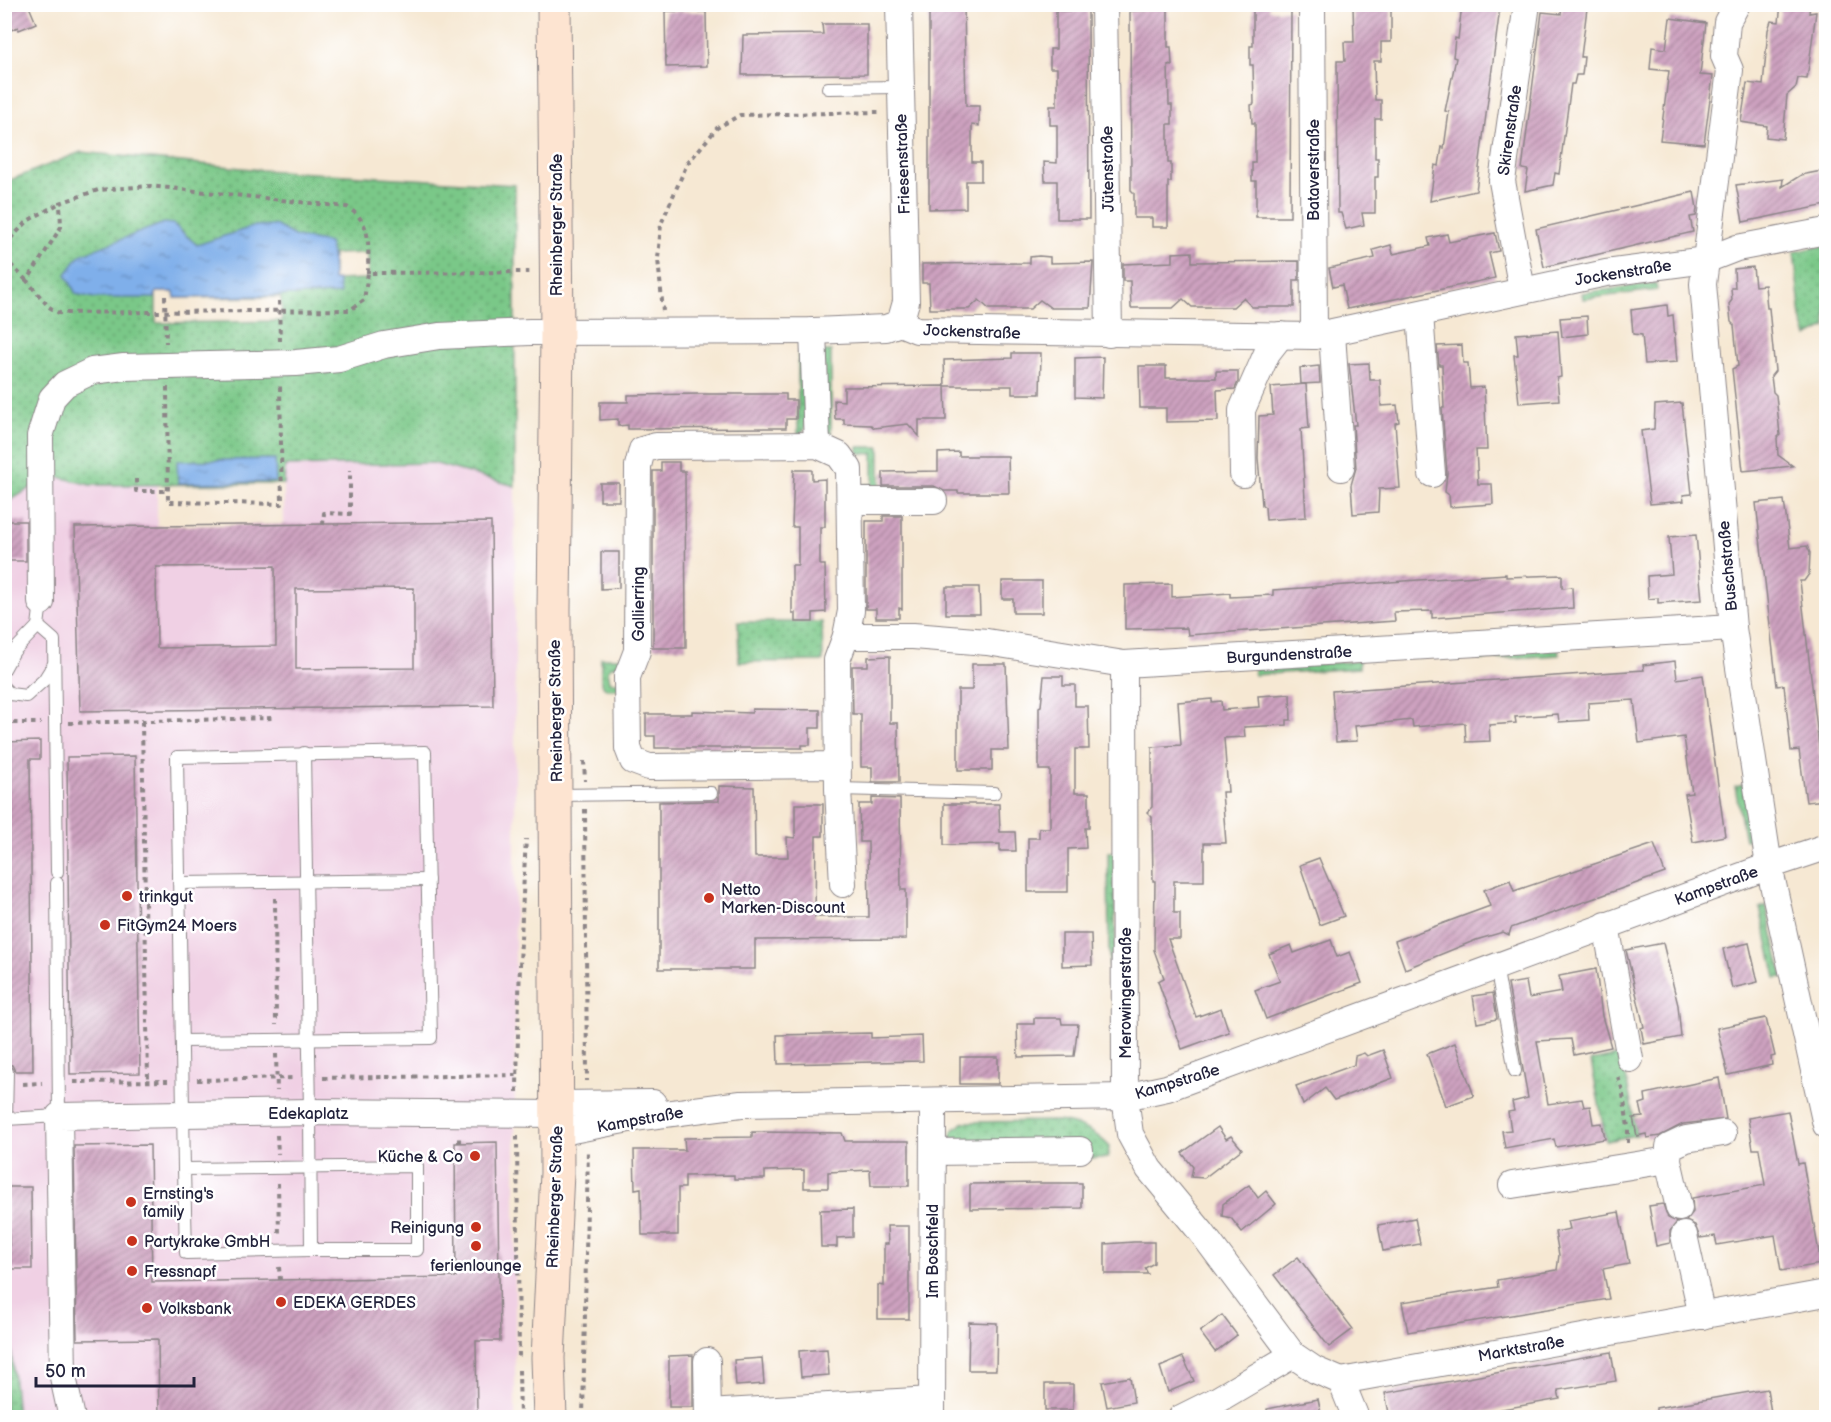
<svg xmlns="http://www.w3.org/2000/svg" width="1831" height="1422" font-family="'Balsamiq Sans',sans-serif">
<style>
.built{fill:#f0d0e4}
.green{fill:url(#green-dots);stroke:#4e7562;stroke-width:1.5;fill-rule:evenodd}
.water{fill:url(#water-ripples);stroke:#506892;stroke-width:1.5}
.building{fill:url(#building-hatch);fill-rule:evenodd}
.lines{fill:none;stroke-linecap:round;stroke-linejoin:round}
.service-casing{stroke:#8c8587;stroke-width:14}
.minor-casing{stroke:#8c8587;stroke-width:28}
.secondary-casing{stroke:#8c8587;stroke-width:35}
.path{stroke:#8c8587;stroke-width:4;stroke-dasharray:4.5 4.5;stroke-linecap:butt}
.service{stroke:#fff;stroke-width:12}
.minor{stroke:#fff;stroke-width:26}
.secondary{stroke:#fde4d1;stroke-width:33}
.poi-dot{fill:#c8321e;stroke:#fff;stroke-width:2}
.labels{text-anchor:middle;stroke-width:5;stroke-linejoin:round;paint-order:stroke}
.street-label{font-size:16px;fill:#22223b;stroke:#fff}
.poi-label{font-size:16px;fill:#22223b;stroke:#fff;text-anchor:start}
</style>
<defs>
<pattern id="green-dots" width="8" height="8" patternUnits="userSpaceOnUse" patternTransform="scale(1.5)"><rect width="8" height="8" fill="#7ac888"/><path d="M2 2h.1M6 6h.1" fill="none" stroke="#64a270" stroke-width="1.8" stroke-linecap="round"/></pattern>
<pattern id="water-ripples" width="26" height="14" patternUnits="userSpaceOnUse" patternTransform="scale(1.5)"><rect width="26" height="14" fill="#7fafea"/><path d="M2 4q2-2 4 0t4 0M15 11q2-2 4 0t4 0" fill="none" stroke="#688ebf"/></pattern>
<pattern id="building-hatch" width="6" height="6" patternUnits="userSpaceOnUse" patternTransform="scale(1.5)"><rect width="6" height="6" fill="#cea2c0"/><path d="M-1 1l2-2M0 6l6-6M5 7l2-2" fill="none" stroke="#a7849d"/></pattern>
</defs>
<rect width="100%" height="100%" fill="#fff"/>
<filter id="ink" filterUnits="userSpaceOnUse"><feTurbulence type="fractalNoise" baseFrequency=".0167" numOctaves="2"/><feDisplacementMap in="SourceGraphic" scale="12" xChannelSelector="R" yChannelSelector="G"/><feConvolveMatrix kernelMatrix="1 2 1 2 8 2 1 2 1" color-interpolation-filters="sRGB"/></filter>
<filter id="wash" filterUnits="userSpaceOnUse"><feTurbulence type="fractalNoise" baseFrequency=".008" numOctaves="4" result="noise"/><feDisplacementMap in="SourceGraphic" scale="24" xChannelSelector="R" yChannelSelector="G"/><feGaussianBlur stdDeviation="1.35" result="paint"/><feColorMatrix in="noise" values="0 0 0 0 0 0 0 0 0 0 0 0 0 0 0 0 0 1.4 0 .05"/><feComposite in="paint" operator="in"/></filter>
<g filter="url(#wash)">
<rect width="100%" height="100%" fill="#f6e8d3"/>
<path class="built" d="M433,463l82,23v931h-498l-13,-143v-770l47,-29 39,10h67v42l127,-2v-59z"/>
<g class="green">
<path d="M81,152l181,18 253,15v301l-82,-23 -148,3 -1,18 -194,1 -39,-10 -46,29v-322zM368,253v26l-35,1v-26zM156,292h18l1,6 106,-1 1,24 -126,2z"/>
<path d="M1826,245v82l-19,10 -6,-19 -7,-66z"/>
<path d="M1656,283l1,7 -74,9 -1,-6z"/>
<path d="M824,351h7v84l-6,-6z"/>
<path d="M804,352l1,77 -7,6v-82z"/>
<path d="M858,447h22v47h-22v-9l15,-1v-30l-15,-1z"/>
<path d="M738,622h84l1,39 -84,1z"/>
<path d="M1558,647l1,8 -79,5 -1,-7z"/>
<path d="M601,658h22l-1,8h-11l-3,5 2,11h10l-1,7h-13l-5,-6z"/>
<path d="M1359,661v7l-105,7v-7z"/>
<path d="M1743,785l9,54 -7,1 -10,-53z"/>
<path d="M1108,852h6l2,116h-7z"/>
<path d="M1766,905l17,72 -7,1 -16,-70z"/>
<path d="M1622,1055l15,80 -31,6 -15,-80z"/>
<path d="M1059,1121c20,3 36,10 50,25l-1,12h-18l-5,-16 -135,3 2,-14 12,-9z"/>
<path d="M5,1274l12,143h-12z"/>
</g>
<g class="water">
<path d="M164,223l9,1 24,21 58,-19 20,-1 21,12 33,6 3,11 1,26h5l2,14 -165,4 -1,-6h-18l-1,6h-61l-18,-4 -10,-20 14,-19z"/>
<path d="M275,459l1,23 -98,1 -1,-22z"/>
</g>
<g id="blocks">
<g class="building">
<path d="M4,4h24l8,19 -17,7 -1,-3 -14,6z"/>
<path d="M949,4h15l2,102h13v20l-7,-1v37h9v19h-15v27l-37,1v-197h20z"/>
<path d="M1152,4h16v43h3l1,19 -4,-1 1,40h3v19h-4v39h3v19h-3v45h-16v-9h-18v-25l-3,-3 -1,-179 22,-1z"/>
<path d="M1253,4h16v6h22l-1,207h-34v-36h-4v-18h3v-40h-3l-1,-18 3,-1 -1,-39h-3v-19h3z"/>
<path d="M1462,4l38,4 -24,183 -46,10 5,-36 4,1 3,-19 2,1 5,-36 -4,-1 11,-53 -3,-1 1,-9 1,-10 3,1z"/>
<path d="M1562,4h19v3l6,1 -6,49h3l-2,18h-6l-2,9h-3l-12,90 -4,-1 -2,12 -28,6 3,-21 -6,-1 20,-157 19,2z"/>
<path d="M1781,4h29l-1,9 7,-1 -9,67 -9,-1 -2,9 -9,8 -4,44 -17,-2 1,-11 -26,-4 6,-39 16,2 5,-55 3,-9 8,1z"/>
<path d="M1353,6h38v36h-10v19h-7l1,39h6v19h-6v39h3v19h-3v36h-13l2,12 -18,4 -5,-16h-3l-1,-152h8l-1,-19h10z"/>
<path d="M665,11l41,1 1,54 -41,1z"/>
<path d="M1056,11h32l1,208h-32v-38h-12l-1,-19 13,1v-38h-7v-19h7v-38h-7v-19h6z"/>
<path d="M1670,18l36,5 -6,52 13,1 -9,68 -44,-4 9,-69 -19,-2 2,-22 14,2z"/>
<path d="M822,24h45v50l-125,1 1,-40 80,-1z"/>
<path d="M1827,170v35l-84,17 -7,-37 47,-6 -1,8 19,-12z"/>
<path d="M1694,192l3,16 -1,8 -6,1 3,15 -149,35 -8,-38z"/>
<path d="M1495,233l4,18 -10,2 6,25 -148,31 -5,-24 -9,2 -4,-19 46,-10 -2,-8 18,-5 2,9 37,-8 -2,-8 19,-4 2,8z"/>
<path d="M1192,252v10l107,-1v19h-5v27h-42l-9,-9 -10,9h-41l-9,-8 -10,9h-42l-1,-27h-7v-17l50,-2v-9z"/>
<path d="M1039,256l11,1v6l43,-1 -3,46h-39l-11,-8 -10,9h-41l-10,-9 -10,9h-39l-1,-26h-7v-19l108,-1v-6z"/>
<path d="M1753,267l2,19 10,-1 2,23h2l6,63 -4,5 2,16 3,3 4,40 -3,3 1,17 15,11 -50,5 -11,-102 6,-3 -4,-41 -3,-3 -2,-18 3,-4 -1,-12h4l-1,-19z"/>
<path d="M1667,305l1,11 5,-1 4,47 -32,2 -3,-29 -9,-1 -2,-24z"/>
<path d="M1587,316l1,18 -26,3 -2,-19z"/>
<path d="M1558,331l3,46 -4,1 2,22 -40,3 -5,-48h4l-2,-21z"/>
<path d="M1462,345l1,18h5l2,25 14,-1 3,63h-11l2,34h14l1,20 -43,3 -1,-12 -4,-3 2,-19 -5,-65h2l-2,-43h-3l-2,-19z"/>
<path d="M1012,353h29l-1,41h-28v-8h-67l-1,-26 68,-2z"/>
<path d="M1103,357l-1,41 -27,-1v-39z"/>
<path d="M1369,363l1,17h10l1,26 16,-1 2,17 -4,1 5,65 -21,1 -1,23 -25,2 -2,-29 5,-17 -3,-43h3l-7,-61z"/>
<path d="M1139,366h27v12h50v-7h22v11l-3,7 -18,1 1,31 -52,1v-14h-26z"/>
<path d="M1319,366l1,17 -19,1 -1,-16z"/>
<path d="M1306,384l3,44 -8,1 5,88 -40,3 -1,-13 -3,-2 -4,-47 1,-42 14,-1 -2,-28z"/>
<path d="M945,386l1,34h-27v16l-11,-12 -34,4 -3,-3 -27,-1v-5h-9l-1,-19 10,1v-14z"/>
<path d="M702,394h84v6h10v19h-10v9h-17l-141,1v-4l-10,1v-7l-18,1v-18h28v-7z"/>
<path d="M1682,403l10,91 -9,1 1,6 -34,3 -9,-73 13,-2 1,-24z"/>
<path d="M959,452v4h49l1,37h-51v-2h-14l-10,-5h-51v-14l55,-1v-18z"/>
<path d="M661,462h18v9h6l1,177h-33v-177h8z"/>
<path d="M794,470h18v10l13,-1v48h-5v38h5l1,47 -13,1v9h-18v-9h-3v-48h6v-38h-6z"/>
<rect x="600" y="483" width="19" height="18"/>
<path d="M1784,500l6,48 17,-2 3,7 -1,21 -5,7h-4l22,192 5,-1v28l-21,2 -7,-52 -8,1 -7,-66 -7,1 -21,-183z"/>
<path d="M883,516h19v93l-3,-1v10h-23v-9h-10v-88h17z"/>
<rect x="4" y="521" width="22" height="40"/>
<path d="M491,522l2,184 -413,5 -5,-184zM275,566l1,80 -119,2 -1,-81zM414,588v80l-118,1v-80z"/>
<path d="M1696,535l6,65 -44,3v-5l-10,1 -1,-23 25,-2 -3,-37z"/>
<path d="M601,552h18v36l-18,1z"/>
<path d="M1506,574v3l56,-2v13l10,-1 1,21 -141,10v-7l-38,1 1,9 -207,14 -1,-7 -62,1v-44l47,-1v13l58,-4v4l43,-2v-5z"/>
<path d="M1002,581h40v32h-29v-14h-11z"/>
<path d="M946,587h33l1,27h-34z"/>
<path d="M890,656v67h8l1,59h-27v-15h-11v-53h-8l-1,-48h16v-9z"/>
<path d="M1675,661l2,18 26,-4 22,161 -32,6 -8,-48 7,-1 -8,-56 -45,6 -5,-43 -46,3 1,17 -30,2 -1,-8 -43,3 1,6 -27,2 1,16 -24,1 -1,-19 -52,4 -1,-7 -57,6 2,15 -21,1 -4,-51 312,-21 -1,-5z"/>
<path d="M972,664h34l3,86h-17v20h-34v-80h14z"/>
<path d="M1044,676h19v9h12v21h13l1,43h-14v44h14v35h-4l1,20 -18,1v43h-40v-54h11v-10h11v-58h-11v-63l2,-1z"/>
<path d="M1290,694l1,26h-4v5l-43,2 1,10 -21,1 4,54h-6l4,51h-22v38h-30v32h6v26h-12l28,78 25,-9 8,24 -47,17 -24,-68 6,-3 -10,-28 1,-69h-2l-1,-64 -5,-5 5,-5v-60l29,-2 -3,-43 34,-3v3l9,-1 1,9 37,-3 -1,-11z"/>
<path d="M752,709l68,1v18h-10v17h-8v3h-147v-12h-9v-22h46v-3l60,2z"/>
<path d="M40,741v18h-10l3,312h-18l-3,-6 -8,-1v-322z"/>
<path d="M135,756l5,317 -70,1 -3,-317z"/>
<path d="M719,786l35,1 1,70h33l-1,-20 8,1v-34h28v32h-7l-1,81h54l-1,-75h-8l-1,-38h13v-6l28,1 1,91h5v49l-151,1v29h-96v-167l60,-1z"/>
<path d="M944,804h55l1,28h15l1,19h-16v-7l-56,1z"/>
<path d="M1654,844l11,29 -154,55 -2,7 -6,-3 -27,8 -71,29 -10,-28 95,-35 -6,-16 26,-10 4,11z"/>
<path d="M1319,858l25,58 -24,9 -20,-60z"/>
<path d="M1062,934h29l1,31 -30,1z"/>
<path d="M1331,940l6,17 13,-5 12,31 -96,36 -11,-29 25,-9 -11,-27 22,-9 3,8z"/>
<path d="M1663,943l15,62 3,32 -37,7 -3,-16 3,-1 -18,-77z"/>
<path d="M1749,943l9,39 -26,6 -9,-39z"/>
<path d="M1596,969l6,47 9,31 -37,8 -3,-16 -34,2 11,63 34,-5 2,8 6,-1 3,18 9,-1 3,16 -49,8 -2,-8 -49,9 -3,-17 9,-1 -3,-18 6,-1 -2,-9 16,-4 -20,-114 18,-3 3,17 33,-6 -3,-16z"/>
<path d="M1493,993l4,26 -20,4 -4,-27z"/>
<path d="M1034,1018h27l1,6h16l-4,32 -56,1 -1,-33h17z"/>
<path d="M1766,1018l9,38 -4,1 1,8 -44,10 -11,-47z"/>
<path d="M871,1033v5l51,-2 1,25 -145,3 -1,-29z"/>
<path d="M1455,1043l19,53 -28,10 -19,-52z"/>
<path d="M1383,1050l10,28 -59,22 -9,-12 -22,17 -7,-19 58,-21 1,-9 9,-3 3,3z"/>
<rect x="960" y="1057" width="38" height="27"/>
<path d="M1719,1078l7,41 -43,5 -23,12 -13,2 -1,-4 -9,2 -4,-18 10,-1 -3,-13 6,-2 -1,-8z"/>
<path d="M1788,1111l10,53 5,-1 18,101 -40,7 -6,-36 -58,10 -2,-9 -15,2 -5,-13 -9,-4 7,-9 -1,-14 73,-13 -6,-36h-6l-5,-31z"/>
<path d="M1218,1127l8,12 5,-3 11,13 -38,29 -13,-1 2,-10 -11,-14z"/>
<path d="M752,1132l90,1 3,8h64v45h-38l-1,-16 -42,2v16h-24v-18l-39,1v8h-31v-4l-49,1v12h-7v47h-36l-1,-47 -6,1 -1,-39h51l-1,-12 68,-1z"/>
<path d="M497,1142l3,199h-24l1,77h-318l-1,-79 -81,1 -3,-194 76,-1 2,137 304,-5 -1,-134z"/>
<path d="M1038,1183h44v25l-112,1v-25z"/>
<path d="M1249,1185l9,13 8,-7 10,13 -34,28 -11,-14 -9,-2 1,-12z"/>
<path d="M7,1187h24l1,82h-22z"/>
<path d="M1663,1204l5,14 9,4 -7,9v12l-14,3 -7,-40z"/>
<path d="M853,1209v28l-16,1v9h-16l-1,-37z"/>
<path d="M1619,1212l10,52 -26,5 6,30 -201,33 -6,-30 96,-15 -1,-7 60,-10 2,-15 -4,-23 15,-3 -2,-8z"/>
<path d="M1415,1218l5,26 -37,7 -5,-26z"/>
<path d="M887,1226h22v93h-31v-34l6,1v-42h4z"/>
<path d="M1134,1242h20v21l-9,5 3,6h-43v-30z"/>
<path d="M1298,1257l55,72 -24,18 -55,-72z"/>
<path d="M1222,1315l15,20 -22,17 -15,-20z"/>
<path d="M969,1322l28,1 -1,47h-28z"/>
<path d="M827,1349l2,26 -28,2 -2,-26z"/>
<path d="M1611,1352l5,29 -58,9 2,9 -93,16 -1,-4 -38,7h-38l-5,-25z"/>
<path d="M693,1355v52h-24v-51z"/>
<path d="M1183,1357l11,24 -26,11 -8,-25z"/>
<path d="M762,1358l2,26 -28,2 -2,-26z"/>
<path d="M1130,1377l4,25 -27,5 -5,-25z"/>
<rect x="1045" y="1384" width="28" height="26"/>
<path d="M1767,1389l5,29h-116v-10z"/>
<path d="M1318,1399l4,19h-54l-1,-9z"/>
</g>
</g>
</g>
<g filter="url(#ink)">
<use href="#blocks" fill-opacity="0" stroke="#8c8587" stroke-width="1.5"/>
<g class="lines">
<defs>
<g id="service">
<path d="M828,88l71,-1"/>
<path d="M38,626l16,14 3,232"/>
<path d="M4,669l10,-18 24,-25 3,-24"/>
<path d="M4,688l6,6 16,2 18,-16 10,-16"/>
<path d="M304,753l6,359 1,138h106v-84l-233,3 2,84 125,-3"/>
<path d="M838,789l156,4"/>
<path d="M557,795l154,-2"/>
<path d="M180,883l248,-3"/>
<path d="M1496,966l19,105"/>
<path d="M182,1041l249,-3 -6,-286 -248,5 7,412"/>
<path d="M7,1072l-1,47 53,-3 -2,-233"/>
</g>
<g id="minor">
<path d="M899,4l7,298 -6,21"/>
<path d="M1104,4l5,330"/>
<path d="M1312,4l2,332"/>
<path d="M1737,4l-10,18 -3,34 6,14 -27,214 30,344 36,238 57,259"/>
<path d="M1522,290l-20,-109 25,-177"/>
<path d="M1420,314l12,160"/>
<path d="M813,331l4,114"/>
<path d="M1332,333l9,135"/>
<path d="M1243,474l-1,-64 25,-57 14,-18"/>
<path d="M850,501h84"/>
<path d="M41,602l-1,-166 12,-38 13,-14 27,-13 32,-4 172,-4 43,-4 45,-14 55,-9 91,-4 283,-1 73,-3 14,-5 17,7 397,6 292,-63 100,-13 31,-12 89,-17"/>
<path d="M846,636h67l74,6 137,22 609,-36"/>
<path d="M1124,664l1,433 5,37 19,35 53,64 91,122 22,15 26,11 15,37"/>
<path d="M837,765l-188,2 -16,-6 -5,-13 -1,-71 10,-26 1,-185 4,-16 14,-4 161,-1 22,10 10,14 2,142 -5,25 -9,24 1,129 5,95"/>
<path d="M1606,925l24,134"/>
<path d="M557,1104l96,-1"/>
<path d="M557,1133l77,-15 107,-14 384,-7 42,-9 602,-222 57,-19"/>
<path d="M933,1152l147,-2"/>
<path d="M1512,1185l156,-25"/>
<path d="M1679,1208l-11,-48 1,-13 17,-8 37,-6"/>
<path d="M1684,1235l18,81"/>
<path d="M707,1361l1,57"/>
<path d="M1341,1381l485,-88"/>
<path d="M708,1413l224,-13"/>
<path d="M72,1418l-9,-41 -4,-261 251,-4 247,2"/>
<path d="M932,1418l1,-317"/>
<path d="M1181,1418l36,-18 76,-45"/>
</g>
<path id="secondary" d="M550,1418l-2,-60 9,-185 -3,-563 3,-278 -3,-328"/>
</defs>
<use href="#service" class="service-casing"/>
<use href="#minor" class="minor-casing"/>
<use href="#secondary" class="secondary-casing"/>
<g class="path">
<path d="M4,245l25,-25 31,-17"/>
<path d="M4,258l23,23"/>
<path d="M368,273c0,-28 5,-50 -21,-66l-197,-21 -52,4 -38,13 1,24 -34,54 22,26 10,6 291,-3 14,-10 4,-27 162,-1"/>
<path d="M165,296l1,47"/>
<path d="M279,301l1,40"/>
<path d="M663,311l-5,-52 3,-35 26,-60 30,-36 23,-13 139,-3"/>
<path d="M167,387l1,115 114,2 -2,-119"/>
<path d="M136,479v12h32"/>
<path d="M323,525l1,-12 26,1v-44"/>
<path d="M142,722l6,359"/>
<path d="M4,723h37"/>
<path d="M69,723l204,-5"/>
<path d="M584,761l1,20"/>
<path d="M585,809l2,272"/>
<path d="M275,898l1,127"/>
<path d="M145,900l18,-1"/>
<path d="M276,1054l1,37"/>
<path d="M1618,1077l4,11 6,39v16"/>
<path d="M323,1078l194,-3"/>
<path d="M197,1080l97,-2"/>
<path d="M74,1082l94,-1"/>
<path d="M23,1084l19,-1"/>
<path d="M517,1092c1,-84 4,-168 9,-253"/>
<path d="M277,1135l1,19"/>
<path d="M517,1136l2,223"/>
<path d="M459,1143v-6h3"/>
<path d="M278,1183l1,52"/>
<path d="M279,1267l1,13"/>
<path d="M519,1370l1,48"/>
<path d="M583,1418l5,-270"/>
</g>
<use href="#service" class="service"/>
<use href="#minor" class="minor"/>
<use href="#secondary" class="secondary"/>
</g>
</g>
<g class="poi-dot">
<circle cx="127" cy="896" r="6"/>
<circle cx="709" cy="898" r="6"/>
<circle cx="105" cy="925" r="6"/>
<circle cx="475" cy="1156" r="6"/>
<circle cx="131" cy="1202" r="6"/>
<circle cx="476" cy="1227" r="6"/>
<circle cx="132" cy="1241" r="6"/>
<circle cx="476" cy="1246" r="6"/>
<circle cx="132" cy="1271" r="6"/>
<circle cx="281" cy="1302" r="6"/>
<circle cx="147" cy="1308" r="6"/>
</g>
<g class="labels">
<g class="street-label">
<text transform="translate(1509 130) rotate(-82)" y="6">Skirenstraße</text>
<text transform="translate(902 164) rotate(-92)" y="6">Friesenstraße</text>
<text transform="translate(1107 169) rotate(-91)" y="6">Jütenstraße</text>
<text transform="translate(1313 170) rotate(-90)" y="6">Bataverstraße</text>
<text transform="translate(556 225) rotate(-90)" y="6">Rheinberger Straße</text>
<text transform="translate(1623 272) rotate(-9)" y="6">Jockenstraße</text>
<text transform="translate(972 331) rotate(2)" y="6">Jockenstraße</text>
<text transform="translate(1727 566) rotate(-95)" y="6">Buschstraße</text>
<text transform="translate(638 604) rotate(-90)" y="6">Gallierring</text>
<text transform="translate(1289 654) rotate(-3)" y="6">Burgundenstraße</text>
<text transform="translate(555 711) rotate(-91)" y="6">Rheinberger Straße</text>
<text transform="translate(1716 885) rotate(-20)" y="6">Kampstraße</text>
<text transform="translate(1125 993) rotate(-90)" y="6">Merowingerstraße</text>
<text transform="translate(1177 1081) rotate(-17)" y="6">Kampstraße</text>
<text x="308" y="1119">Edekaplatz</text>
<text transform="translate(640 1119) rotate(-10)" y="6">Kampstraße</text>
<text transform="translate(554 1197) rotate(-88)" y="6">Rheinberger Straße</text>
<text transform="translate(932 1251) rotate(-90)" y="6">Im Boschfeld</text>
<text transform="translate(1521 1348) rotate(-10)" y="6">Marktstraße</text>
</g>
<g class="poi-label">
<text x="721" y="895">Netto<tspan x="721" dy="18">Marken-Discount</tspan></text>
<text x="139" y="902">trinkgut</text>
<text x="117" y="931">FitGym24 Moers</text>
<text x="463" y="1162" text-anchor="end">Küche &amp; Co</text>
<text x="143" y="1199">Ernsting's<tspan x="143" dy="18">family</tspan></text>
<text x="464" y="1233" text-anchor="end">Reinigung</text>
<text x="144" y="1247">Partykrake GmbH</text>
<text x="476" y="1271" text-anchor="middle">ferienlounge</text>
<text x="144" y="1277">Fressnapf</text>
<text x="293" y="1308">EDEKA GERDES</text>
<text x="159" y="1314">Volksbank</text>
</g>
</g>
<rect width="1831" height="1422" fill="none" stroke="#fff" stroke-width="24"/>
<path d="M36 1377v9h158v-9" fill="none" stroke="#22223b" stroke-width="3"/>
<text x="45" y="1377" font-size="18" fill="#22223b" stroke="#ffffff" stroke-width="4.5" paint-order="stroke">50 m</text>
</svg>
